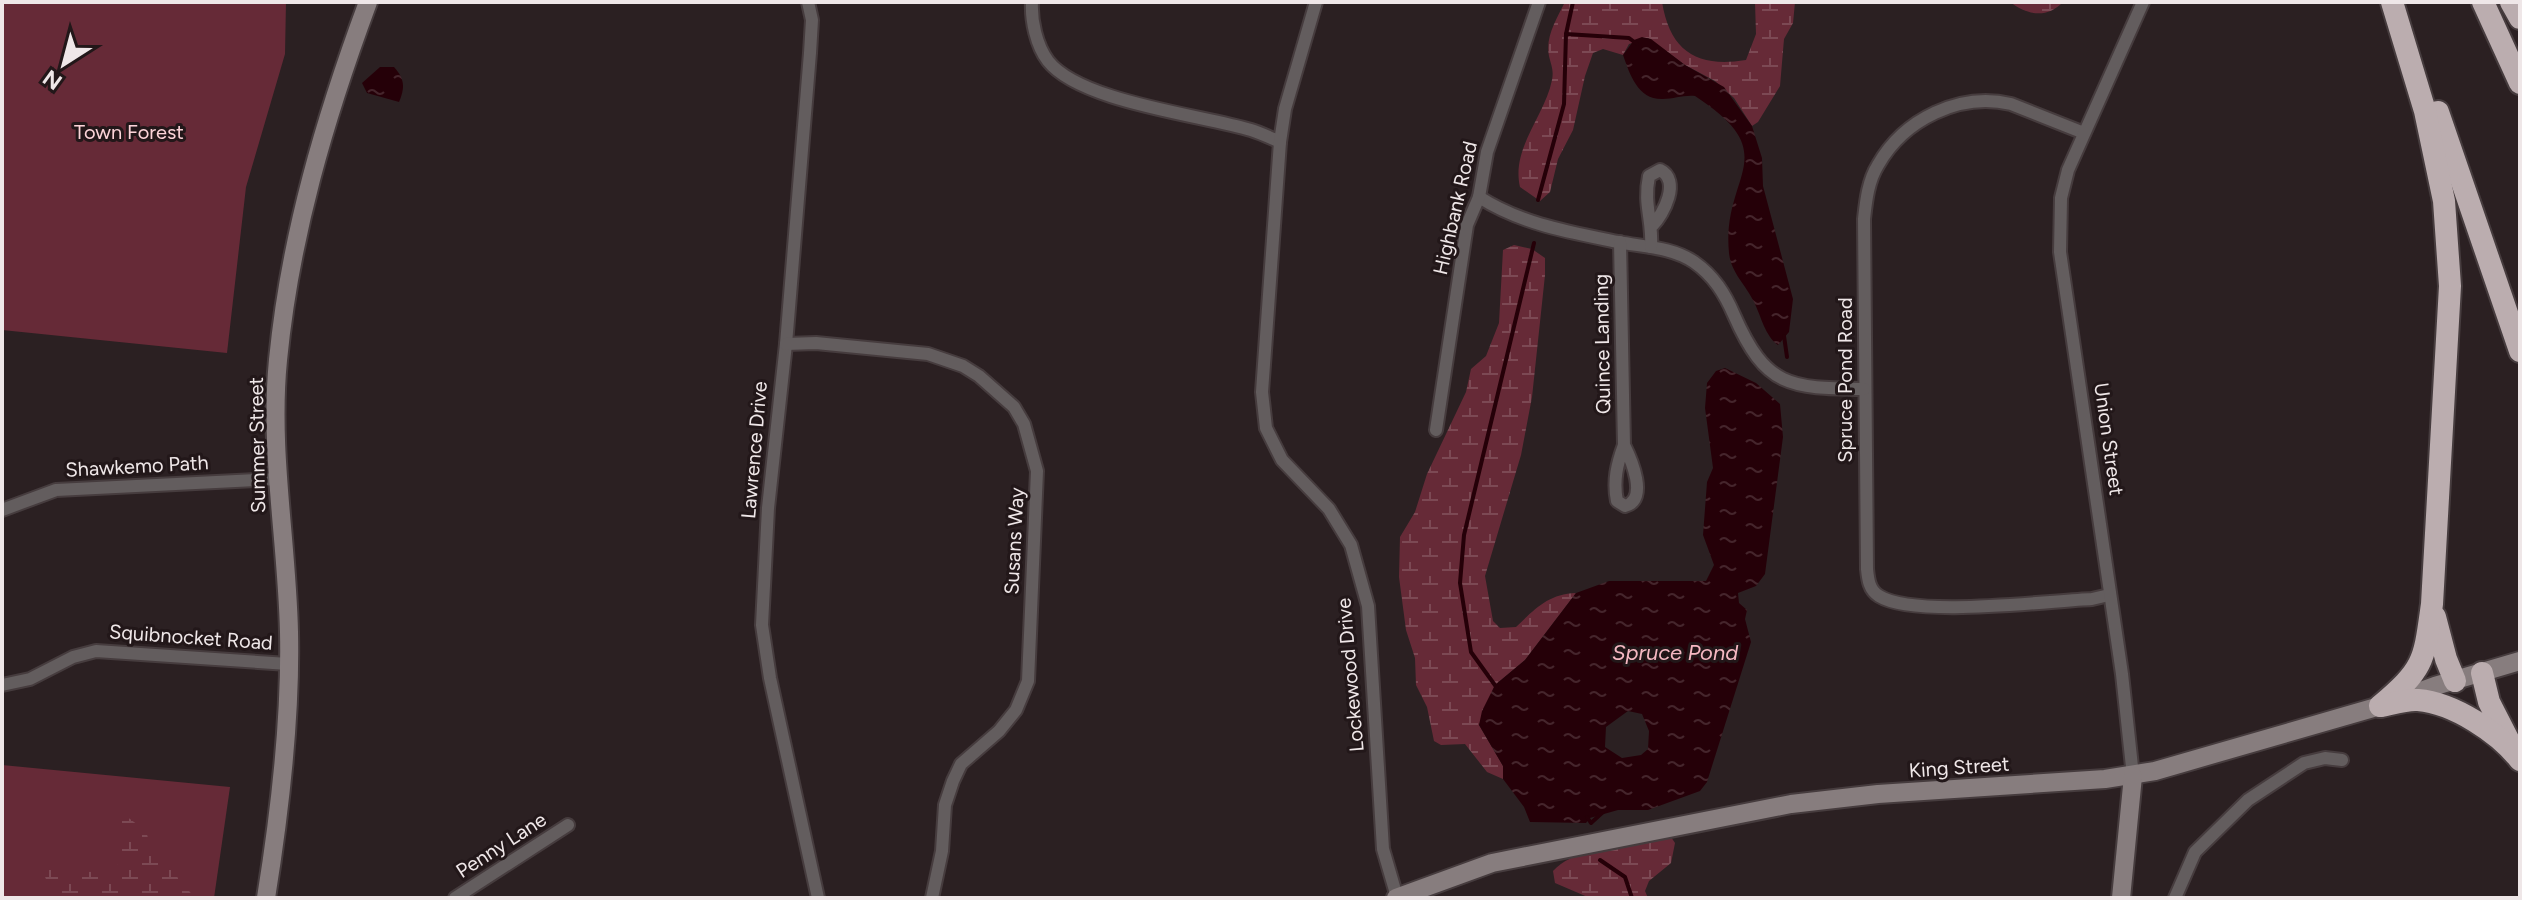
<svg xmlns="http://www.w3.org/2000/svg" width="2522" height="900" font-family="Figtree,sans-serif">
<style>
.green{fill:#662a37}
.wetland{fill:url(#wetland-marsh)}
.water{fill:url(#water-ripples);fill-rule:evenodd}
.lines{fill:none;stroke-linecap:round;stroke-linejoin:round}
.stream{stroke:#250008;stroke-width:4}
.minor-casing{stroke:#463c3e;stroke-width:16}
.secondary-casing{stroke:#463c3e;stroke-width:22}
.motorway-casing{stroke:#463c3e;stroke-width:26}
.minor{stroke:#635d5e;stroke-width:12}
.secondary{stroke:#877d7e;stroke-width:18}
.motorway{stroke:#bbadaf;stroke-width:22}
.labels{text-anchor:middle;stroke-width:6;stroke-linejoin:round;paint-order:stroke}
.park-label{font-size:20px;fill:#fcd3d8;stroke:#221719}
.street-label{font-size:20px;fill:#efe7e8;stroke:#221719}
.water-label{font-size:22px;font-style:italic;fill:#f5b8c2;stroke:#221719}
</style>
<defs>
<pattern id="wetland-marsh" width="20" height="14" patternUnits="userSpaceOnUse" patternTransform="scale(2)"><rect width="20" height="14" fill="#662a37"/><path d="M1 5h8M5 5V1M11 12h8M15 12V8" fill="none" stroke="#7c4954"/></pattern>
<pattern id="water-ripples" width="26" height="14" patternUnits="userSpaceOnUse" patternTransform="scale(2)"><rect width="26" height="14" fill="#250008"/><path d="M2 4q2-2 4 0t4 0M15 11q2-2 4 0t4 0" fill="none" stroke="#45252c"/></pattern>
</defs>
<rect width="100%" height="100%" fill="#2b2022"/>
<g class="green">
<path d="M2,2h284l-1,52 -39,133 -19,166 -225,-23z"/>
<path d="M2,765l228,22 -16,111h-212z"/>
</g>
<g class="wetland">
<path d="M1565,2h97c8,50 36,66 84,58l10,-26 -1,-32h40l-2,21 -9,16 -4,47 -22,36 -6,4 -18,-28 -19,-17 -30,-16 -37,-27 -19,6 -6,11 -20,-6 -10,4 -8,23 -12,54 -15,29 -8,33 -10,9 -20,-14c-9,-39 25,-71 32,-107 2,-10 -1,-15 -3,-24 -4,-19 8,-38 16,-54z"/>
<path d="M2010,2h53c-16,17 -36,13 -53,0z"/>
<path d="M1514,245l18,4 13,9v17l-13,122 -11,58 -36,121 8,45 7,7 16,-1c19,-18 32,-33 60,-34l-51,67 -30,25 -16,40 24,41v13l-16,-7 -22,-28 -24,1 -7,-4 -7,-34 -11,-22 -1,-27 -9,-28 -7,-53 1,-40 15,-25 12,-38 39,-82 5,-23 15,-13 13,-33 4,-73z"/>
<path d="M126,816l20,15 4,14 45,53h-141l-14,-33 50,7 25,-4 7,-8 -5,-40z"/>
<path d="M1661,834h8l6,9 -4,20 -22,18 -4,10 3,7h-58l-35,-15 -2,-12c21,-22 45,-17 72,-24 12,-3 24,-9 36,-13z"/>
</g>
<g class="water">
<path d="M1642,37l9,2 34,26 39,22 28,39 10,32 1,28 30,113 -4,33 -11,13c-13,-9 -17,-29 -24,-43 -8,-17 -23,-29 -25,-49 -8,-79 58,-97 -34,-157 -12,-1 -21,3 -32,3 -25,1 -33,-24 -40,-44l11,-15z"/>
<path d="M380,67h14c11,12 11,21 5,35l-32,-9 -5,-10z"/>
<path d="M1725,368l31,15 24,21 3,33 -18,137 -9,12 -18,7 1,10 8,7 -2,9 6,23 -44,140 -7,9 -52,19h-30l-28,8 -4,5 -56,-1 -6,-15 -21,-28v-13l-24,-41 3,-14 13,-26 30,-25 51,-67 33,-12h97l8,-16 -11,-30 4,-53 6,-14 -8,-60 2,-25 9,-12zM1628,711l14,3 7,17 -1,18 -7,6 -19,3 -17,-11 1,-20z"/>
</g>
<g class="lines">
<g class="stream">
<path d="M1566,34l63,4 8,6"/>
<path d="M1538,200l26,-96 2,-70 7,-32"/>
<path d="M1784,336l3,21"/>
<path d="M1497,688l-26,-36 -11,-69 4,-48 70,-292"/>
<path d="M1587,817l4,6 12,-11"/>
<path d="M1600,860l25,17 7,21"/>
</g>
<defs>
<g id="minor">
<path d="M808,2l4,18 -2,33 -24,291 -18,164 -6,117 8,53 48,220"/>
<path d="M1032,2c-1,18 4,43 16,59 32,41 153,54 203,69 10,3 20,8 29,12"/>
<path d="M1316,2l-31,107 -5,33 -18,250 4,36 16,32 47,49 22,36 17,61 15,243 14,48"/>
<path d="M2084,133l-73,-29c-51,-12 -107,15 -133,61 -10,16 -12,36 -14,54l3,350c1,10 2,21 12,27 35,22 167,5 213,3l17,-4"/>
<path d="M1479,197c42,27 90,35 139,45 26,5 54,5 76,20 20,14 31,32 40,53 32,73 56,73 130,74"/>
<path d="M1620,242l4,203c7,14 25,55 1,61l-8,-5c-4,-20 0,-37 7,-56"/>
<path d="M1651,247c2,-27 -8,-42 -2,-71l11,-6c21,10 4,44 -8,56"/>
<path d="M786,344l30,-1 112,11 35,12 16,10 35,31 10,17 13,47 -9,210 -12,29 -17,21 -38,33 -8,17 -8,24 -3,46 -10,47"/>
<path d="M1436,430l31,-205 12,-28 8,-45 52,-150"/>
<path d="M2,510l54,-20 221,-11"/>
<path d="M2,685l28,-6 43,-22 23,-6 192,13"/>
<path d="M2133,776l-11,-102 -62,-422 1,-54 7,-28 75,-168"/>
<path d="M455,898l113,-73"/>
<path d="M2175,898l20,-46 53,-52 56,-37 21,-5 17,2"/>
</g>
<g id="secondary">
<path d="M266,898c14,-87 25,-178 23,-266 -2,-91 -20,-181 -11,-272 12,-124 47,-242 90,-358"/>
<path d="M1396,898l96,-35 299,-59 87,-10 227,-15 50,-8 225,-65 55,-20 85,-25"/>
<path d="M2121,898l12,-122"/>
</g>
<g id="motorway">
<path d="M2483,2l37,81"/>
<path d="M2511,2l9,16"/>
<path d="M2438,112l82,239"/>
<path d="M2435,617l11,42 9,22"/>
<path d="M2482,673l7,29 22,43"/>
<path d="M2380,706c45,-38 44,-45 52,-102l18,-318 -6,-85 -19,-90 -33,-109"/>
<path d="M2381,706c11,-2 25,-7 37,-6 36,3 81,33 102,60"/>
</g>
</defs>
<use href="#minor" class="minor-casing"/>
<use href="#secondary" class="secondary-casing"/>
<use href="#motorway" class="motorway-casing"/>
<use href="#minor" class="minor"/>
<use href="#secondary" class="secondary"/>
<use href="#motorway" class="motorway"/>
</g>
<g class="labels">
<g class="park-label">
<text x="129" y="139">Town Forest</text>
</g>
<g class="street-label">
<text transform="translate(1455 208) rotate(-77)" y="7">Highbank Road</text>
<text transform="translate(1602 344) rotate(-91)" y="7">Quince Landing</text>
<text transform="translate(1845 380) rotate(-90)" y="7">Spruce Pond Road</text>
<text transform="translate(2109 439) rotate(82)" y="7">Union Street</text>
<text transform="translate(257 445) rotate(-91)" y="7">Summer Street</text>
<text transform="translate(754 450) rotate(-85)" y="7">Lawrence Drive</text>
<text transform="translate(137 466) rotate(-3)" y="7">Shawkemo Path</text>
<text transform="translate(1014 541) rotate(-87)" y="7">Susans Way</text>
<text transform="translate(191 637) rotate(4)" y="7">Squibnocket Road</text>
<text transform="translate(1350 675) rotate(-95)" y="7">Lockewood Drive</text>
<text transform="translate(1959 767) rotate(-4)" y="7">King Street</text>
<text transform="translate(501 845) rotate(-33)" y="7">Penny Lane</text>
</g>
<g class="water-label">
<text x="1675" y="660">Spruce Pond</text>
</g>
</g>
<rect width="2522" height="900" fill="none" stroke="#efe7e8" stroke-width="8"/>
<g transform="translate(64 64) rotate(216)" stroke="#221719" stroke-width="6" paint-order="stroke">
<path d="M0-6L14 30L0 20L-14 30Z" fill="#efe7e8"/>
<text y="-12" font-size="22" font-weight="bold" text-anchor="middle" fill="#efe7e8">N</text>
</g>
</svg>
